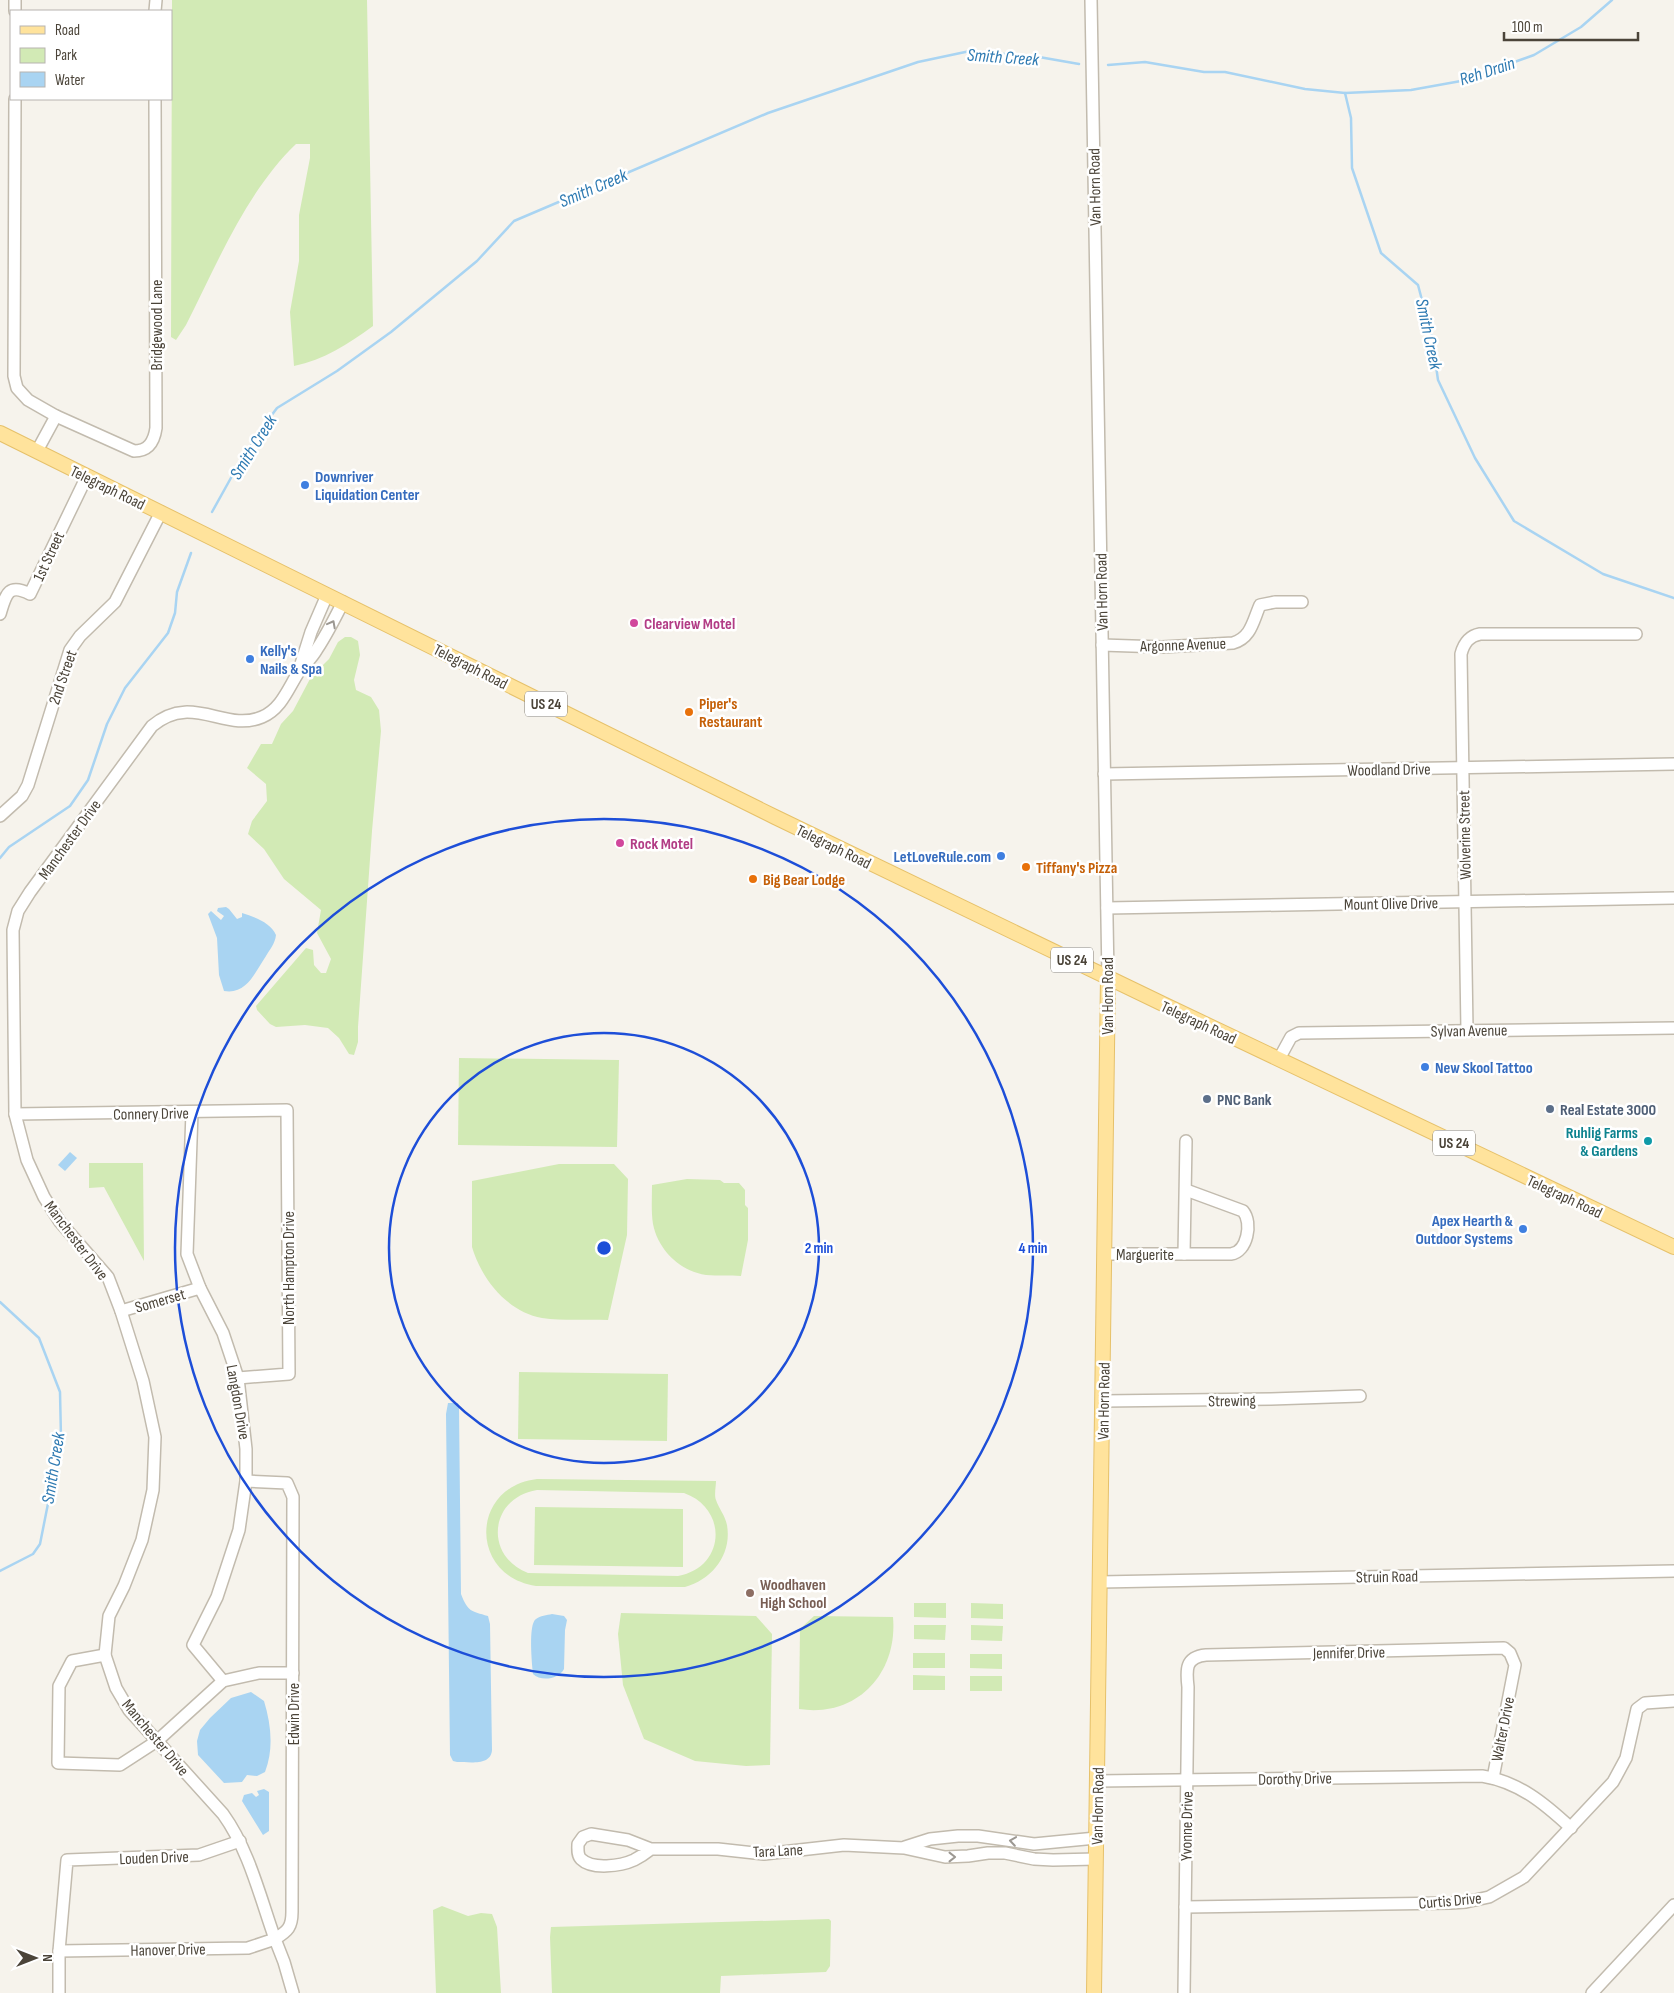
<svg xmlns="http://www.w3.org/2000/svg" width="1674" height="1993" font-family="'Sofia Sans Condensed',sans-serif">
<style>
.green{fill:#d2eab5;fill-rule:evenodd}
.water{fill:#a9d4f2}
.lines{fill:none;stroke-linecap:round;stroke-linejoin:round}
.stream{stroke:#a9d4f2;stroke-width:2.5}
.minor-casing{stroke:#c2bbae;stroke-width:14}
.major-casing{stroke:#e6c16a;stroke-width:16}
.minor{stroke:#fff;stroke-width:11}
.major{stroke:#ffe39c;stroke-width:14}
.oneway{stroke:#9c9892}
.ring{fill:none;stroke:#1d4ed8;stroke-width:2.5}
.shop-dot{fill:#3f7fe0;stroke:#fff;stroke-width:2}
.hotel-dot{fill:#d1479c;stroke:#fff;stroke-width:2}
.food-dot{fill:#e8710a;stroke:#fff;stroke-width:2}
.service-dot{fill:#5c6f8a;stroke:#fff;stroke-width:2}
.culture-dot{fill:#0f9aa8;stroke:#fff;stroke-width:2}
.education-dot{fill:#8d6e63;stroke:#fff;stroke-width:2}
.labels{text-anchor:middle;stroke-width:5;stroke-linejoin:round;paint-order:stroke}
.shield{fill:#fff;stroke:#817c74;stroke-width:1}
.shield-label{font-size:15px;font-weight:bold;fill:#4b4439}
.street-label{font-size:16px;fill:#4b4439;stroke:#fff}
.shop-label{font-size:16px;font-weight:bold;fill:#366cbe;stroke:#fff;text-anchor:start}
.hotel-label{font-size:16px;font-weight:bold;fill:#b23c85;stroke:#fff;text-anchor:start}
.food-label{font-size:16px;font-weight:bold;fill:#c56008;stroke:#fff;text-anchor:start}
.service-label{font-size:16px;font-weight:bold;fill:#4e5e75;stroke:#fff;text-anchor:start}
.culture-label{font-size:16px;font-weight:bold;fill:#0d838f;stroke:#fff;text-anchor:end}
.education-label{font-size:16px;font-weight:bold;fill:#785e54;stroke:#fff;text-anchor:start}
.water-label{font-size:18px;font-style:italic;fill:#2e7ab2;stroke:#fff}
.centre{fill:#1d4ed8;stroke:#fff;stroke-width:2.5}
.ring-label{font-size:15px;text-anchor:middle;font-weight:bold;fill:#1d4ed8;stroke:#fff;stroke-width:5;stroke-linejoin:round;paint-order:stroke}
</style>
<rect width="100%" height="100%" fill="#f6f3ec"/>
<g class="green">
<path d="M172,0h195l6,326c-25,18 -49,34 -79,40l-4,-54 9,-51v-46l11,-57v-14h-14c-50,48 -79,120 -110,181l-10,15 -5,-3z"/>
<path d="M345,637h6l7,4 2,14 -6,25 2,10 15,7 8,13 2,21 -9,100 -14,196v15l-4,13 -5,-1 -10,-16 -11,-10 -23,-3 -29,2 -6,-3 -13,-14 -1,-4 50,-58 7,2 1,15 7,8h5l5,-14 -14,-26 4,-23 -37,-31 -20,-30 -16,-15 4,-13 15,-20 -1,-17 -19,-16 14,-24h11l9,-20 12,-13 18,-34 18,-18 9,-17z"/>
<path d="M459,1058l160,2 -2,87 -159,-2z"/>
<path d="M89,1163h54l1,98 -40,-74 -15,1z"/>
<path d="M559,1164h55l14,15 -1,56 -19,85c-22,-1 -45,1 -66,-2 -35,-6 -61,-40 -70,-71v-66z"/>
<path d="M687,1179l33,1 4,3h15l6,7v15l3,3v32l-7,36c-11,-1 -23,0 -35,-1 -26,-4 -48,-25 -53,-51 -2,-13 -1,-26 -1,-39z"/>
<path d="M519,1372l149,2 -1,67 -149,-2z"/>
<path d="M537,1479l179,2c0,5 -2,14 0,19 3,9 9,15 11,25 5,29 -14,54 -42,62l-149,-1c-67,-10 -66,-99 1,-107zM537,1490l147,3c45,16 41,75 -6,83l-150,-3c-44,-17 -39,-75 9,-83z"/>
<path d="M535,1507l148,2v58l-149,-2z"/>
<path d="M914,1603h32v15l-32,-1z"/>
<path d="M971,1603l32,1v15l-32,-1z"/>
<path d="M621,1613l135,3 16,18 -2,131 -24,1 -51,-5 -51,-22 -21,-54 -5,-51z"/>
<path d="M814,1616l79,1c5,56 -36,101 -94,92l1,-80z"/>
<path d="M914,1625h32l-1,15 -31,-1z"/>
<path d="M971,1625l32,1 -1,15 -31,-1z"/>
<rect x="913" y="1653" width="32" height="15"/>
<path d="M970,1654h32v15l-32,-1z"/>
<path d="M913,1675l32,1v14h-32z"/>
<rect x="970" y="1676" width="32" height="15"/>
<path d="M442,1906l26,10 13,-3 11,1 5,13 4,66h-65l-3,-83z"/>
<path d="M829,1919l2,2 -1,45 -4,6 -105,4 -1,17h-168l-2,-56 1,-10z"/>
</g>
<g class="water">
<path d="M226,907l3,2 8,10 5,-2v-4c13,4 29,10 34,22 -1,9 -6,14 -10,21 -11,16 -19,39 -42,35l-5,-16 -2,-37 -9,-24 3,-3 10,9 3,-4 -7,-5 1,-3z"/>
<path d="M70,1152l7,6 -12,13 -7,-6z"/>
<path d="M448,1403h10l1,5 2,186c7,18 10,17 27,22l2,8 2,126c-1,16 -22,12 -35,12l-4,-1 -3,-6 -4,-341z"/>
<path d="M552,1614l12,2 3,4 -2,10 -1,39c-5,10 -23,13 -31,5 -1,-10 -5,-50 3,-55 4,-3 11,-4 16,-5z"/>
<path d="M251,1692l13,9c7,23 10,48 1,71l-8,4 -10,-1 -5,7 -18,1 -26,-28 -1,-14 3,-11 10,-12 21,-20z"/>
<path d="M264,1789l5,3v39l-6,4 -21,-34 2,-6 8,-2 4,4 3,-2 -2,-4z"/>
</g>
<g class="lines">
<g class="stream">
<path d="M1108,65l37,-3 59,10h21l80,17 40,4 66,-3 50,-9 73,-26 47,-28 31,-27"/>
<path d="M1345,93l6,25 1,50 29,85 37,32 14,53 6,42 37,78 39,63 89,53 71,24"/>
<path d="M212,512l20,-36 33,-52 12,-16 60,-37 54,-39 86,-71 37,-40 254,-108 150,-51 52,-11 69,6 40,7"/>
<path d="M0,858l9,-11 61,-41 18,-26 19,-56 18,-36 43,-55 7,-20 2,-21 14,-39"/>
<path d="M0,1302l39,36 21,54 1,46 -21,106 -7,10 -33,17"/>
</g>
<defs>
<g id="minor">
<path d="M15,0v11"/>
<path d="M1091,0l17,977"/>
<path d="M155,11l1,-11"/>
<path d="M15,99l-1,277 3,12 11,12 28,16 78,35c14,0 20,-9 22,-23l-1,-329"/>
<path d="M37,451l19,-35"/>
<path d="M0,614c6,-20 8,-31 30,-20l57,-118"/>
<path d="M1102,645l60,2 71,-4c18,-5 20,-22 27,-38l15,-3h27"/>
<path d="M300,667l11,-35 16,-37"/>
<path d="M1104,774l570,-10"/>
<path d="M0,816l22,-20 6,-11 42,-135 10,-14 35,-34 46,-90"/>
<path d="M1107,908l567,-10"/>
<path d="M1467,1030l-6,-376c3,-11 8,-18 19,-20h156"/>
<path d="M1279,1059l12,-22 8,-4 375,-5"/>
<path d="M192,1112l-5,142 13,34 23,45 15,45 8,71v32l-7,49 -22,67 -24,48 30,36"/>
<path d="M15,1114l272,-4 2,264 -51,4"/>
<path d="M1105,1254h126c16,-2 22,-31 12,-43l-57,-21"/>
<path d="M1184,1254l2,-113"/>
<path d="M121,1311l79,-23"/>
<path d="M1103,1401l168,-2 89,-3"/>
<path d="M246,1481l41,2 6,14 -1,415c0,15 -4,19 -17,27l9,23 9,31"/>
<path d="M1100,1582l574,-11"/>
<path d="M105,1655l-33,6 -13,25 -1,77 62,2 37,-24 66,-60 36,-8h34"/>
<path d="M1097,1781l385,-5c37,6 62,27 89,52"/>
<path d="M905,1847l25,-8 28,-3h20l56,8 62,-6"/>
<path d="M651,1849c-5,4 -11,8 -17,11 -13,6 -42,10 -53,-1 -4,-4 -3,-10 -3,-15l5,-7 8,-3 37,6 23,9h67l46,5 80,-9 60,3 41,9 23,-1 20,-3h17l29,6 19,1 43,-1"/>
<path d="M1185,1907l266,-4 15,-1 23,-5 35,-20 89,-95 13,-24 11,-49 8,-6 29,-2"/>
<path d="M59,1951l189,-3 27,-9c-15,-42 -26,-89 -52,-125l-94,-104 -13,-22 -11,-33 4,-39 15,-30 18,-46 11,-50 2,-53 -12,-56 -22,-70 -13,-34 -48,-55 -16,-25 -17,-37 -12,-46 -2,-184 5,-19 12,-19 122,-166c40,-34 73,7 110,-9 19,-8 26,-28 36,-44 6,-8 14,-15 19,-24 10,-15 18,-31 26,-47"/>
<path d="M59,1993v-42l8,-91 132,-5 41,-14"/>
<path d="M1184,1993l4,-306c-2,-17 -3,-30 18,-32l298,-7 6,5 5,12 -22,113"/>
<path d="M1592,1993l82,-88"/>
</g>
<g id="major">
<path d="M0,433l775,384 388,187 511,243"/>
<path d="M1094,1993l14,-1016"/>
</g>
</defs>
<use href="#minor" class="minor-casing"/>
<use href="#major" class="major-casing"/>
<use href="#minor" class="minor"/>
<use href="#major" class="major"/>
</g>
<defs><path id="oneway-chevron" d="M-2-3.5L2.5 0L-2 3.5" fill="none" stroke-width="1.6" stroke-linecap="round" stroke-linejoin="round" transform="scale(1.25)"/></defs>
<g class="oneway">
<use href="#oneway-chevron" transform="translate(332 624) rotate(-62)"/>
<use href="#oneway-chevron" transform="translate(1013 1841) rotate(-172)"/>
<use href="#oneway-chevron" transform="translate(952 1857)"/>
</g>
<g class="ring">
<circle cx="604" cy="1248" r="215"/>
<circle cx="604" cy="1248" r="429"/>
</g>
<g class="shop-dot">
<circle cx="305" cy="485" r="5"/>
<circle cx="250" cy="659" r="5"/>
<circle cx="1001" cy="856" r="5"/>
<circle cx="1425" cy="1067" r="5"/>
<circle cx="1523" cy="1229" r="5"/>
</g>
<g class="hotel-dot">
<circle cx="634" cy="623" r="5"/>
<circle cx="620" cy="843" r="5"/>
</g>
<g class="food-dot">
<circle cx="689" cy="712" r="5"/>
<circle cx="1026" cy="867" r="5"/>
<circle cx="753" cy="879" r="5"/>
</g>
<g class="service-dot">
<circle cx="1207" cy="1099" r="5"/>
<circle cx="1550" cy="1109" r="5"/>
</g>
<circle class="culture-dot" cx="1648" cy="1141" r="5"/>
<circle class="education-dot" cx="750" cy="1593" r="5"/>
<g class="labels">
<g class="shield">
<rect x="525" y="691.5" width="42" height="25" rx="4"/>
<rect x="1051" y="947.5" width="42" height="25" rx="4"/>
<rect x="1433" y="1130.5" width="42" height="25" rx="4"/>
</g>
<g class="shield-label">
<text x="546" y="709">US 24</text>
<text x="1072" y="965">US 24</text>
<text x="1454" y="1148">US 24</text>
</g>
<g class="street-label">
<text transform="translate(1094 187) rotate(-91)" y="6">Van Horn Road</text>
<text transform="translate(156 325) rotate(-90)" y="6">Bridgewood Lane</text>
<text transform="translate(108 487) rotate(26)" y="6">Telegraph Road</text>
<text transform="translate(48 556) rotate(-65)" y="6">1st Street</text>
<text transform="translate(1101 592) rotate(-91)" y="6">Van Horn Road</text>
<text transform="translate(1183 644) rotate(-2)" y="6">Argonne Avenue</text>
<text transform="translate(471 666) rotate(27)" y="6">Telegraph Road</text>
<text transform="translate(62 677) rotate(-71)" y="6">2nd Street</text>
<text transform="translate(1389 769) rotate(-1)" y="6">Woodland Drive</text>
<text transform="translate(1464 835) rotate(-91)" y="6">Wolverine Street</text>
<text transform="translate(69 839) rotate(-54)" y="6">Manchester Drive</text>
<text transform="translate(834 846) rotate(26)" y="6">Telegraph Road</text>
<text transform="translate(1391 903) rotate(-1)" y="6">Mount Olive Drive</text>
<text transform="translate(1107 996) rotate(-90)" y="6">Van Horn Road</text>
<text transform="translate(1199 1022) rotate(25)" y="6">Telegraph Road</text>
<text transform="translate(1469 1030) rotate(-1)" y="6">Sylvan Avenue</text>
<text transform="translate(151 1113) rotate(-1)" y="6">Connery Drive</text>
<text transform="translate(1565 1196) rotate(25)" y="6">Telegraph Road</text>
<text transform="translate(77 1240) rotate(53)" y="6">Manchester Drive</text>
<text x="1145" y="1260">Marguerite</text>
<text transform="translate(288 1268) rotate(-90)" y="6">North Hampton Drive</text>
<text transform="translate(160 1300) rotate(-16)" y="6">Somerset</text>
<text transform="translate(1232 1400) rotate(-1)" y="6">Strewing</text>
<text transform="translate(1103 1401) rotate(-89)" y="6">Van Horn Road</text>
<text transform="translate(239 1402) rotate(80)" y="6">Langdon Drive</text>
<text transform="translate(1387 1576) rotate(-1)" y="6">Struin Road</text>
<text transform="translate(1349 1652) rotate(-1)" y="6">Jennifer Drive</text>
<text transform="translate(293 1714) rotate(-90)" y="6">Edwin Drive</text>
<text transform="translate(1502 1729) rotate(-79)" y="6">Walter Drive</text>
<text transform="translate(156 1737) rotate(50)" y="6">Manchester Drive</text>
<text transform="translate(1295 1778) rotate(-1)" y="6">Dorothy Drive</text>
<text transform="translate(1097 1806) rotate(-89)" y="6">Van Horn Road</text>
<text transform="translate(1186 1826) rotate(-89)" y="6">Yvonne Drive</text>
<text transform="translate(778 1850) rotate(-3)" y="6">Tara Lane</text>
<text transform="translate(154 1857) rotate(-2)" y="6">Louden Drive</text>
<text transform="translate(1450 1900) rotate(-5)" y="6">Curtis Drive</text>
<text transform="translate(168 1949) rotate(-1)" y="6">Hanover Drive</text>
</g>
<g class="shop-label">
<text x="315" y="482">Downriver<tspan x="315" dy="18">Liquidation Center</tspan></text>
<text x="260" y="656">Kelly's<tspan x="260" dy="18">Nails &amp; Spa</tspan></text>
<text x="991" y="862" text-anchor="end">LetLoveRule.com</text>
<text x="1435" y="1073">New Skool Tattoo</text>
<text x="1513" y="1226" text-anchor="end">Apex Hearth &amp;<tspan x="1513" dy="18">Outdoor Systems</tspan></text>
</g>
<g class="hotel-label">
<text x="644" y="629">Clearview Motel</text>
<text x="630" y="849">Rock Motel</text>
</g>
<g class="food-label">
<text x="699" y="709">Piper's<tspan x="699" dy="18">Restaurant</tspan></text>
<text x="1036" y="873">Tiffany's Pizza</text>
<text x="763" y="885">Big Bear Lodge</text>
</g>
<g class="service-label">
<text x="1217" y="1105">PNC Bank</text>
<text x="1560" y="1115">Real Estate 3000</text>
</g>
<g class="culture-label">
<text x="1638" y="1138">Ruhlig Farms<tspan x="1638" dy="18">&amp; Gardens</tspan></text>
</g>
<g class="education-label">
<text x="760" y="1590">Woodhaven<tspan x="760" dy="18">High School</tspan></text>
</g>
<g class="water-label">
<text transform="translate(1003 57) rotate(4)" y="6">Smith Creek</text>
<text transform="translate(1487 71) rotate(-18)" y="6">Reh Drain</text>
<text transform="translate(593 188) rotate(-23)" y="6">Smith Creek</text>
<text transform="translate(1429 334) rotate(78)" y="6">Smith Creek</text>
<text transform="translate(253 447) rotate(-58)" y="6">Smith Creek</text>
<text transform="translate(53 1468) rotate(-81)" y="6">Smith Creek</text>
</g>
</g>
<circle cx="604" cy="1248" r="8" class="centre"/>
<g class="ring-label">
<text x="819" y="1253">2 min</text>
<text x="1033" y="1253">4 min</text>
</g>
<rect x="10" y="10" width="162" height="90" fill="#ffffff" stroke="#b7b4b0"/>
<rect x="20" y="26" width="25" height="8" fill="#ffe39c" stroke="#b7b4b0"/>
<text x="55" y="35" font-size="15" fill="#4b4439">Road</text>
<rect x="20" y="48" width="25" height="15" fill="#d2eab5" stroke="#b7b4b0"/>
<text x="55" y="60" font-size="15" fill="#4b4439">Park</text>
<rect x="20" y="72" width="25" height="15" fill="#a9d4f2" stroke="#b7b4b0"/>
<text x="55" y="85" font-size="15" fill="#4b4439">Water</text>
<g transform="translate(35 1958) rotate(90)" stroke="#ffffff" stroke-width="4" paint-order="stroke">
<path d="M0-4L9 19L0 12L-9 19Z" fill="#4b4439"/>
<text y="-8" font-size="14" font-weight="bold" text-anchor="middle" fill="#4b4439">N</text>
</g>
<path d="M1504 32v8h134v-8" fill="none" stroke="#4b4439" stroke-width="2.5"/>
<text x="1512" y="32" font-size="15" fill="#4b4439" stroke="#ffffff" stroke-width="4" paint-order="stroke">100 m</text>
</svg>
